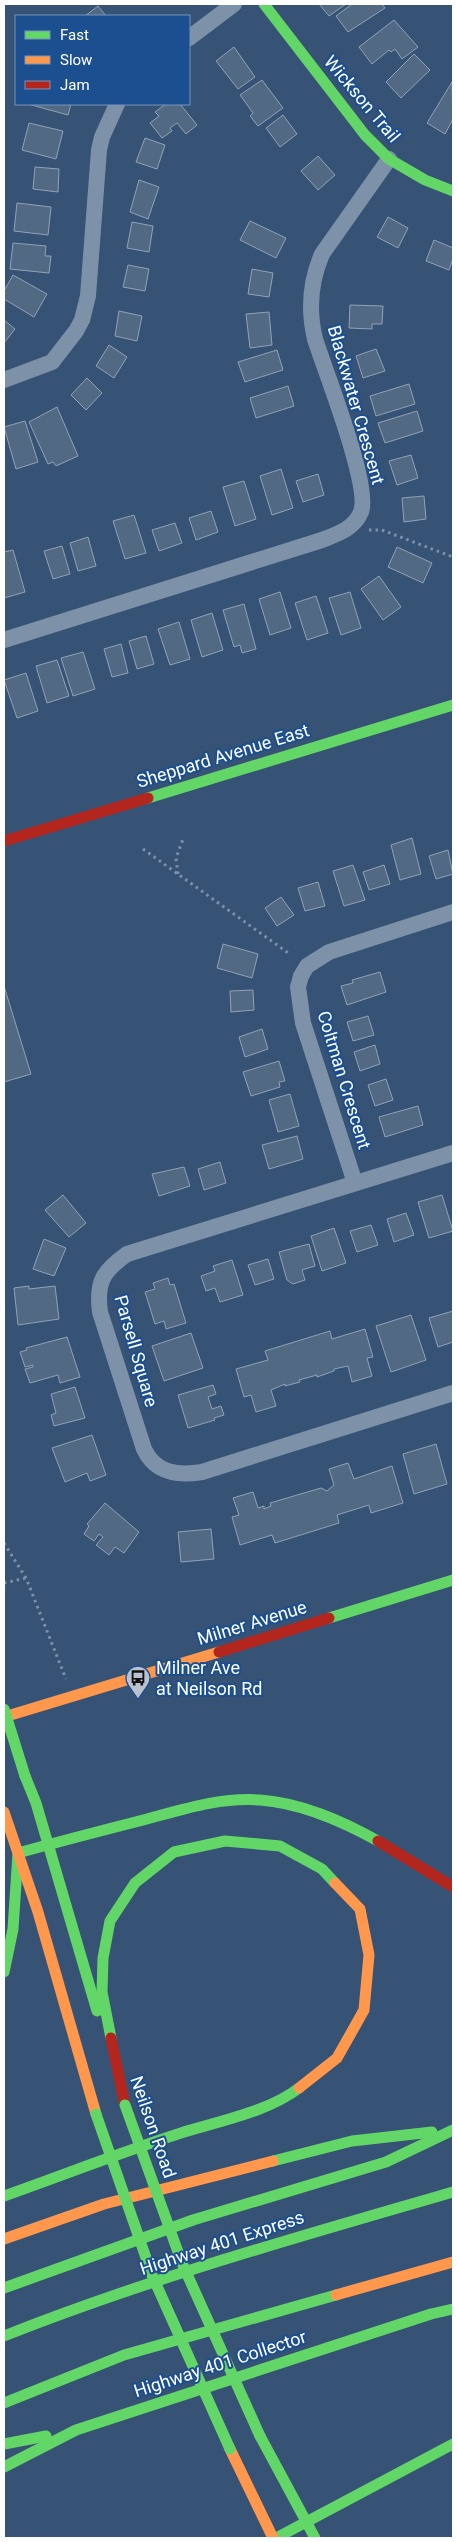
<svg xmlns="http://www.w3.org/2000/svg" width="457" height="2542" font-family="Roboto,sans-serif">
<style>
.building{fill:#526984;stroke:#92a2b6}
.lines{fill:none;stroke-linecap:round;stroke-linejoin:round}
.path{stroke:#7d92a8;stroke-width:3;stroke-dasharray:2.5 4;stroke-linecap:butt}
.street{stroke:#7d92a8;stroke-width:16}
.fast{stroke:#63d668;stroke-width:11}
.slow{stroke:#ff974d;stroke-width:11}
.jam{stroke:#b3261e;stroke-width:11}
.fast-bridge{stroke:#63d668;stroke-width:11}
.labels{text-anchor:middle;stroke-width:4;stroke-linejoin:round;paint-order:stroke}
.street-label{font-size:18px;fill:#fff;stroke:#1b4f8f}
.poi-label{font-size:18px;fill:#fff;stroke:#1b4f8f;text-anchor:start}
</style>
<rect width="100%" height="100%" fill="#365274"/>
<g class="building">
<path d="M319,4h27l-17,12z"/>
<path d="M352,4h30l3,4 -37,24 -12,-16z"/>
<path d="M98,6l8,10h-21z"/>
<path d="M394,20l24,27 -16,12 -7,-10 -4,3 -2,-2 -17,14 -13,-17z"/>
<path d="M234,47l21,30 -17,12 -22,-28z"/>
<path d="M414,54l16,16 -29,28 -15,-16z"/>
<path d="M262,80l21,28 -25,18 -8,-10 3,-3 -13,-18z"/>
<path d="M452,82l1,37 -8,15 -18,-11z"/>
<path d="M28,104h43l-3,11z"/>
<path d="M166,104h14l17,21 -11,9 -9,-11 -7,5 2,3 -10,7 -12,-15 9,-7 -4,-4z"/>
<path d="M283,115l14,19 -17,13 -14,-19z"/>
<path d="M29,123l34,8 -7,28 -34,-9z"/>
<path d="M145,138l20,7 -8,24 -21,-7z"/>
<path d="M318,156l17,19 -17,15 -17,-19z"/>
<path d="M35,167l24,2 -1,23 -25,-3z"/>
<path d="M139,180l20,7 -11,32 -18,-7z"/>
<path d="M17,203l34,4 -3,28 -34,-4z"/>
<path d="M388,217l20,11 -10,20 -21,-11z"/>
<path d="M250,221l36,17 -10,20 -36,-18z"/>
<path d="M132,222l21,4 -4,26 -22,-4z"/>
<path d="M434,240l19,8v11l-4,11 -23,-9z"/>
<path d="M13,243l33,3 -1,10h6l-2,17 -39,-4z"/>
<path d="M128,265l21,4 -4,22 -22,-4z"/>
<path d="M252,269l21,4 -4,24 -21,-3z"/>
<path d="M13,275l34,19 -13,23 -30,-18v-8z"/>
<path d="M350,305l33,1 -1,18h-10v5l-23,-1z"/>
<path d="M119,311l23,5 -5,25 -22,-5z"/>
<path d="M269,312l3,33 -22,3 -4,-34z"/>
<path d="M4,320l11,9 -11,14z"/>
<path d="M109,345l18,12 -13,21 -18,-12z"/>
<path d="M376,349l9,22 -22,7 -7,-22z"/>
<path d="M277,350l6,20 -38,12 -7,-20z"/>
<path d="M87,378l15,15 -16,17 -15,-15z"/>
<path d="M409,384l6,20 -39,12 -6,-20z"/>
<path d="M288,386l6,20 -38,12 -6,-20z"/>
<path d="M57,407l21,49 -22,10 -3,-4 -5,2 -19,-42z"/>
<path d="M417,411l6,20 -38,12 -7,-20z"/>
<path d="M25,421l13,41 -22,7 -12,-42z"/>
<path d="M411,455l7,23 -21,7 -8,-24z"/>
<path d="M281,469l12,39 -21,7 -12,-39z"/>
<path d="M318,474l6,21 -21,7 -7,-21z"/>
<path d="M244,481l12,38 -21,7 -12,-39z"/>
<path d="M424,496l2,23 -22,3 -2,-24z"/>
<path d="M211,511l7,21 -22,8 -7,-22z"/>
<path d="M134,515l12,38 -21,6 -12,-38z"/>
<path d="M175,523l7,20 -23,8 -7,-21z"/>
<path d="M88,537l8,29 -18,5 -8,-28z"/>
<path d="M62,546l8,28 -17,5 -9,-28z"/>
<path d="M397,547l35,16 -9,20 -35,-16z"/>
<path d="M13,550l12,42 -21,6v-46z"/>
<path d="M379,576l22,31 -18,13 -22,-31z"/>
<path d="M280,592l11,36 -21,7 -11,-36z"/>
<path d="M350,592l11,36 -20,7 -12,-37z"/>
<path d="M316,596l12,37 -21,7 -12,-37z"/>
<path d="M244,604l12,45 -14,4 -2,-8 -6,2 -11,-37z"/>
<path d="M212,613l11,37 -21,7 -11,-37z"/>
<path d="M179,622l11,37 -20,6 -12,-36z"/>
<path d="M146,636l8,28 -17,5 -8,-28z"/>
<path d="M121,644l7,29 -16,4 -8,-28z"/>
<path d="M83,652l12,37 -22,7 -12,-38z"/>
<path d="M57,660l12,36 -22,7 -11,-37z"/>
<path d="M26,673l12,38 -21,7 -13,-38z"/>
<path d="M412,838l9,36 -21,6 -9,-35z"/>
<path d="M448,850l5,24 -17,5 -7,-23z"/>
<path d="M353,865l12,35 -21,6 -11,-35z"/>
<path d="M384,865l6,19 -21,6 -6,-18z"/>
<path d="M318,882l7,24 -20,5 -7,-23z"/>
<path d="M281,897l13,18 -17,11 -12,-18z"/>
<path d="M223,944l35,10 -6,24 -35,-10z"/>
<path d="M380,972l6,20 -39,13 -6,-19 12,-3 -1,-3z"/>
<path d="M4,986l27,88 -27,8z"/>
<path d="M253,990l1,20 -23,2 -1,-21z"/>
<path d="M368,1016l6,19 -21,6 -6,-19z"/>
<path d="M262,1029l6,20 -23,8 -6,-20z"/>
<path d="M375,1045l5,19 -20,7 -6,-19z"/>
<path d="M279,1061l6,20 -6,1 1,5 -29,9 -8,-24z"/>
<path d="M386,1079l7,21 -18,6 -7,-21z"/>
<path d="M290,1094l9,32 -21,6 -9,-32z"/>
<path d="M418,1106l5,19 -38,12 -6,-20z"/>
<path d="M297,1136l6,23 -34,10 -7,-24z"/>
<path d="M220,1162l6,21 -22,7 -6,-21z"/>
<path d="M184,1167l6,19 -31,10 -7,-22z"/>
<path d="M63,1195l23,28 -17,14 -24,-27z"/>
<path d="M442,1195l11,36 -24,7 -11,-36z"/>
<path d="M406,1213l8,22 -20,7 -7,-23z"/>
<path d="M371,1225l7,20 -21,7 -7,-21z"/>
<path d="M334,1228l12,35 -24,8 -11,-35z"/>
<path d="M44,1239l22,9 -12,28 -21,-7z"/>
<path d="M309,1244l6,22 -13,4 3,10 -12,4 -6,-4 -8,-28z"/>
<path d="M268,1259l6,20 -19,6 -7,-20z"/>
<path d="M232,1260l11,35 -23,7 -5,-14 -9,3 -5,-15 14,-5 -2,-5z"/>
<path d="M168,1278l2,7 4,-1 12,39 -20,6 -2,-8 -9,3 -10,-32 10,-3 -2,-6z"/>
<path d="M29,1286v3l26,-3 4,33 -41,6 -4,-37z"/>
<path d="M453,1311v31l-15,5 -9,-29z"/>
<path d="M411,1315l15,45 -35,12 -15,-46z"/>
<path d="M365,1329l8,28 -6,1 5,18 -20,6 -4,-16 -14,3v2l-17,6v-2l-18,5 1,2 -15,4v-2l-14,6 5,16 -20,6 -5,-17 -7,2 -8,-28 32,-9 -3,-9 65,-20 2,8z"/>
<path d="M191,1333l12,35 -39,13 -12,-35z"/>
<path d="M67,1337l13,40 -20,6 -2,-8 -28,8 -5,-14 8,-2v-2l-8,2 -5,-15 7,-2 -1,-2z"/>
<path d="M213,1385l3,9 -8,3 4,12 9,-3 3,9 -10,3 1,2 -27,8 -10,-33z"/>
<path d="M75,1387l10,31 -31,8 -3,-11 5,-2 -5,-19z"/>
<path d="M92,1435l14,40 -16,6 -3,-8 -22,9 -13,-34z"/>
<path d="M436,1444l11,40 -33,10 -11,-40z"/>
<path d="M348,1463l6,16 38,-13 11,37 -32,10 -2,-8 -32,10 2,8 -64,20 -3,-8 -32,10 -8,-28 7,-2 -6,-17 20,-6 5,16 6,-2v3l7,-3 -1,-3 51,-15 6,3 7,-6 -5,-16z"/>
<path d="M105,1503l34,29 -15,21 -9,-6 -6,8 -13,-10 7,-8 -4,-3 -5,7 -10,-7 5,-8 -2,-2z"/>
<path d="M211,1529l3,30 -33,3 -3,-30z"/>
</g>
<g class="lines">
<g class="path">
<path d="M369,530h13l71,27"/>
<path d="M143,849l148,106"/>
<path d="M178,874l-2,-16 7,-19"/>
<path d="M4,1543l22,35 40,101"/>
<path d="M4,1583l22,-5"/>
</g>
<g class="street">
<path d="M189,38l45,-34"/>
<path d="M4,380l48,-18 24,-31 6,-11 6,-24 11,-146 3,-13 15,-33"/>
<path d="M4,640l318,-100c15,-6 32,-11 39,-28 10,-26 -36,-141 -46,-173 -7,-29 -5,-57 7,-85l67,-95"/>
<path d="M453,1153l-326,101c-24,17 -31,28 -27,58l44,137c11,24 34,27 58,23l251,-79"/>
<path d="M355,1183l-52,-160 -5,-36 3,-11 6,-10 22,-14 124,-40"/>
</g>
<g class="fast">
<path d="M264,4l101,131 24,24 36,21 28,11"/>
<path d="M148,798l305,-93"/>
<path d="M329,1618l124,-38"/>
<path d="M25,1776l11,27 61,208"/>
<path d="M4,1972l9,-43 5,-76c43,-12 86,-23 129,-34 37,-10 74,-22 113,-19 42,3 82,21 118,41"/>
<path d="M111,2038l-9,-46 1,-34 7,-37 25,-38 39,-31 51,-11 55,5 42,23 13,14"/>
<path d="M273,2161l79,-20 80,-9"/>
<path d="M4,2196c59,-21 118,-44 177,-63 38,-12 87,-21 118,-45"/>
<path d="M4,2288l189,-68 193,-58 67,-32"/>
<path d="M4,2336c146,-58 298,-100 449,-144"/>
<path d="M4,2403l120,-48 212,-60"/>
<path d="M260,2436l55,102"/>
<path d="M4,2444l42,-8"/>
<path d="M4,2467l72,-37 355,-116 22,-5"/>
<path d="M276,2538l177,-94"/>
</g>
<g class="slow">
<path d="M4,1717l215,-65"/>
<path d="M4,1812l34,100 58,202"/>
<path d="M299,2088l38,-30 27,-48 5,-55 -9,-46 -25,-26"/>
<path d="M4,2239l100,-35 169,-43"/>
<path d="M336,2295l117,-33"/>
<path d="M230,2449l43,89"/>
</g>
<g class="jam">
<path d="M4,841l144,-43"/>
<path d="M219,1652l110,-34"/>
<path d="M378,1841l75,46"/>
<path d="M111,2038l14,67"/>
</g>
<g class="fast-bridge">
<path d="M4,1709l21,67"/>
<path d="M125,2105l57,158 78,173"/>
<path d="M96,2114l56,161 78,174"/>
</g>
</g>
<defs>
<symbol id="bus-pin" viewBox="-11 -11 22 30"><path d="M0 17L-7.5 6A9.5 9.5 0 1 1 7.5 6Z" fill="#b9c2ce" stroke="#1b4f8f"/><path d="M-5-6H5V4H4V6H2V4H-2V6H-4V4H-5ZM-3.5-4V0h7V-4ZM-3.5 1.2v1.5H-2V1.2ZM2 1.2v1.5H3.5V1.2Z" fill="#111"/></symbol>
</defs>
<g fill-rule="evenodd">
<use href="#bus-pin" x="124" y="1664" width="28" height="38"/>
</g>
<g class="labels">
<g class="street-label">
<text transform="translate(362 99) rotate(50)" y="6">Wickson Trail</text>
<text transform="translate(356 405) rotate(74)" y="6">Blackwater Crescent</text>
<text transform="translate(223 756) rotate(-17)" y="6">Sheppard Avenue East</text>
<text transform="translate(344 1080) rotate(73)" y="6">Coltman Crescent</text>
<text transform="translate(136 1351) rotate(74)" y="6">Parsell Square</text>
<text transform="translate(252 1623) rotate(-17)" y="6">Milner Avenue</text>
<text transform="translate(153 2127) rotate(71)" y="6">Neilson Road</text>
<text transform="translate(222 2243) rotate(-18)" y="6">Highway 401 Express</text>
<text transform="translate(220 2364) rotate(-18)" y="6">Highway 401 Collector</text>
</g>
<g class="poi-label">
<text x="156" y="1674">Milner Ave<tspan x="156" dy="21">at Neilson Rd</tspan></text>
</g>
</g>
<rect width="457" height="2542" fill="none" stroke="#ffffff" stroke-width="10"/>
<rect x="15" y="15" width="175" height="90" fill="#1b4f8f" stroke="#7695bc"/>
<rect x="25" y="31" width="25" height="8" fill="#63d668" stroke="#7695bc"/>
<text x="60" y="40" font-size="15" fill="#ffffff">Fast</text>
<rect x="25" y="56" width="25" height="8" fill="#ff974d" stroke="#7695bc"/>
<text x="60" y="65" font-size="15" fill="#ffffff">Slow</text>
<rect x="25" y="81" width="25" height="8" fill="#b3261e" stroke="#7695bc"/>
<text x="60" y="90" font-size="15" fill="#ffffff">Jam</text>
</svg>
